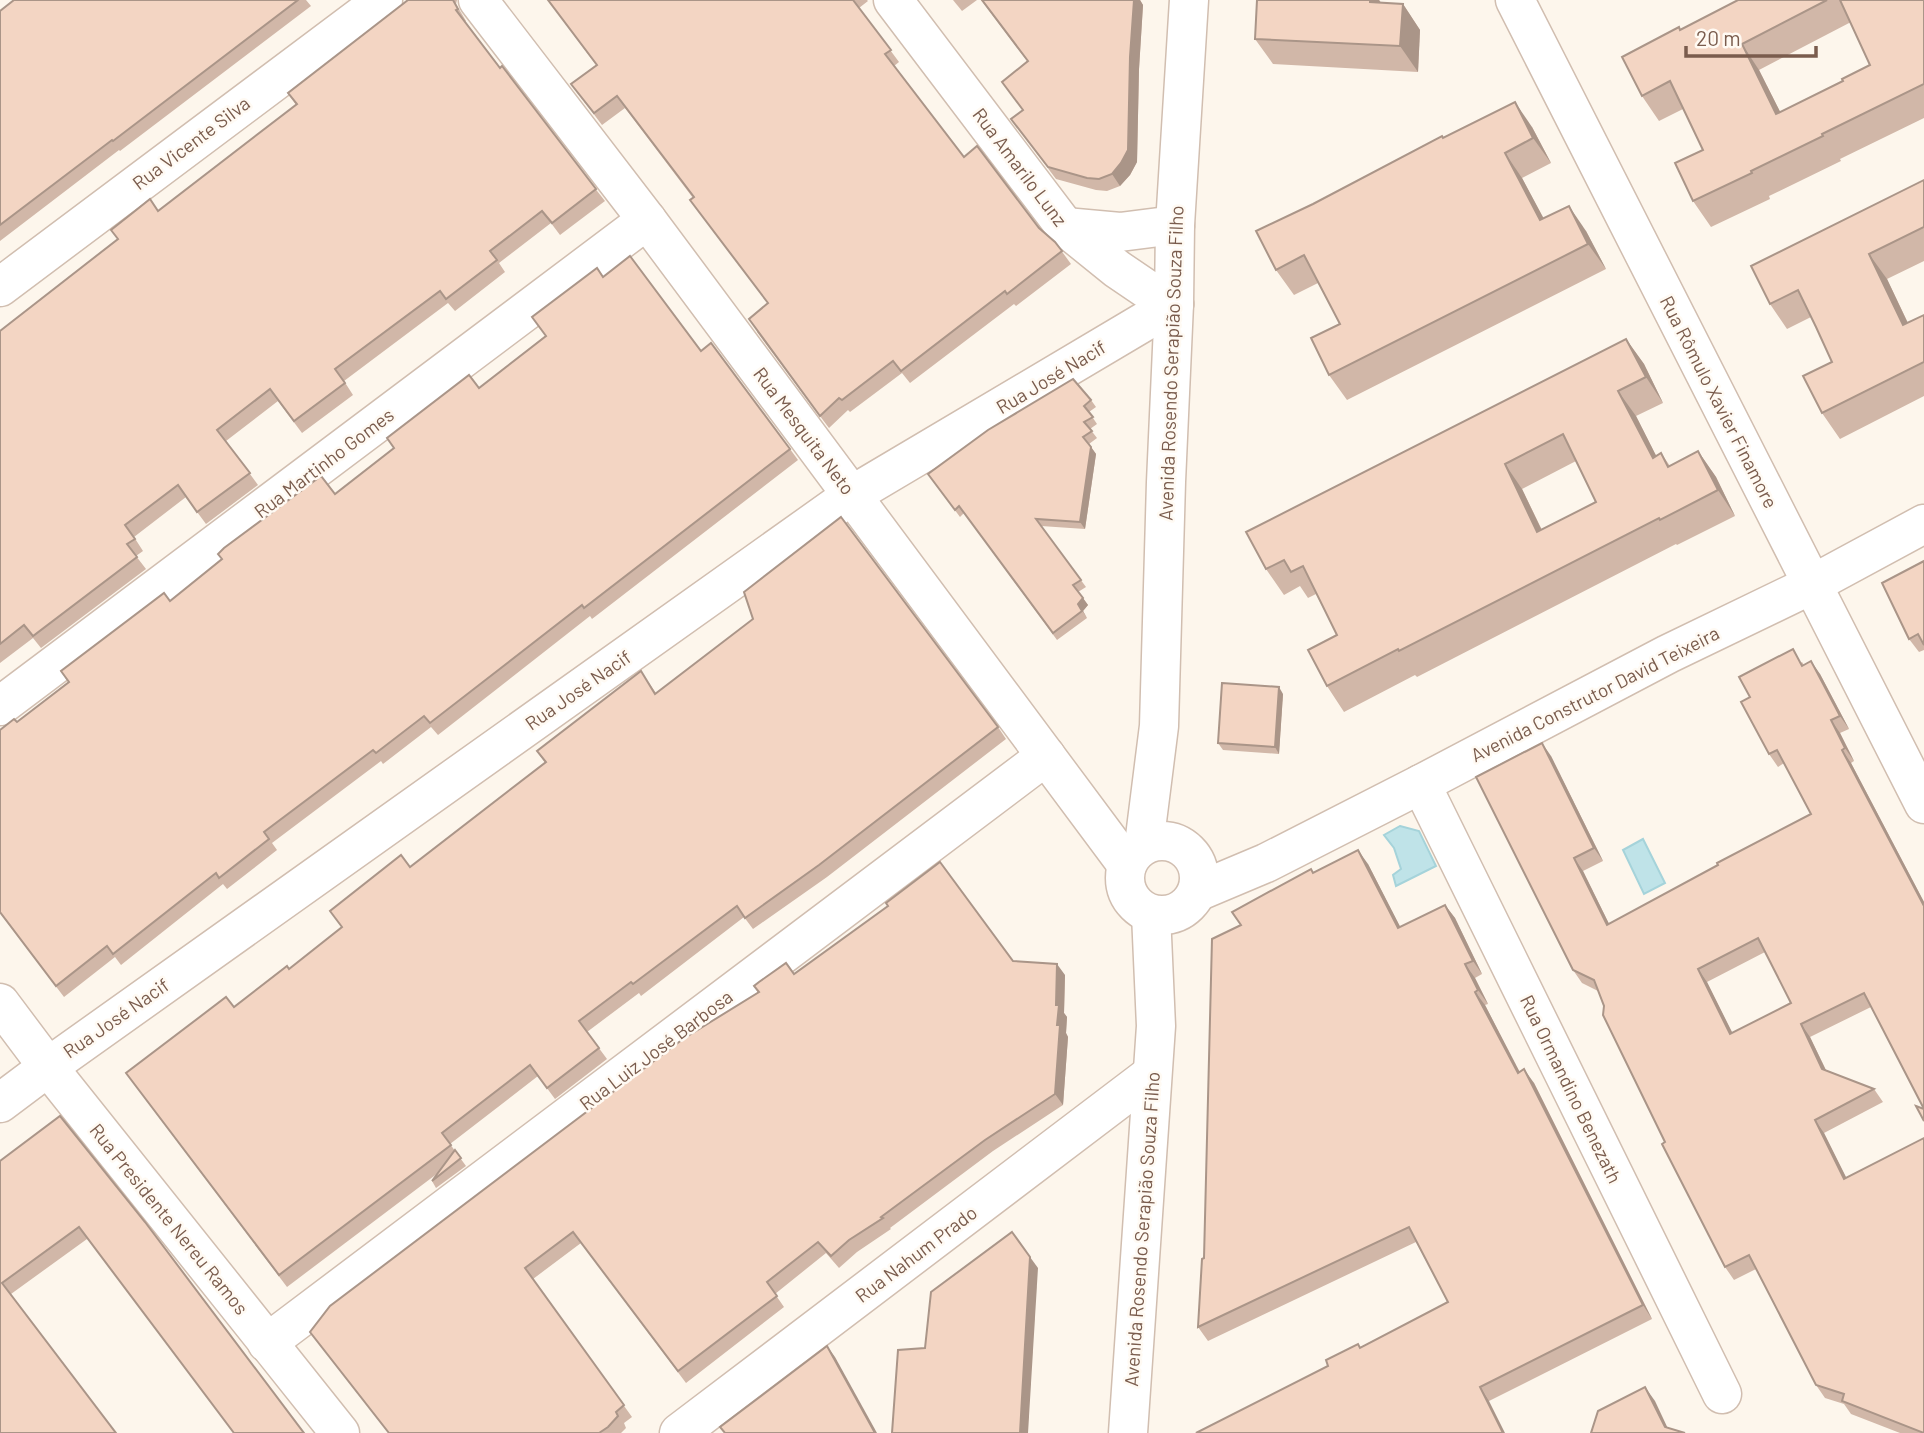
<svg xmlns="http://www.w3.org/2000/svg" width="1924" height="1433" font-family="Barlow,sans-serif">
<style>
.water{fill:#bfe3e8;stroke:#a5d3da;stroke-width:2}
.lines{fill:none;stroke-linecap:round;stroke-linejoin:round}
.minor-casing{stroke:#d1beb0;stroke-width:41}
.minor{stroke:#fff;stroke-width:38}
.wall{fill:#d1b7a8;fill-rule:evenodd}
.shaded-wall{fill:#aa9588}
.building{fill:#f3d5c3;stroke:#aa9588;stroke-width:2;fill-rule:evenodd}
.labels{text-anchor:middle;stroke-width:5;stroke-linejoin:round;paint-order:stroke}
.street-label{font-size:19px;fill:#7a5c4d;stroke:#fffaf3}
</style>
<rect width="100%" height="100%" fill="#fdf6ec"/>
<g class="water">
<path d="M1400,826l19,5 17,35 -40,20 -3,-11 8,-6 -7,-21 -10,-13z"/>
<path d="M1643,839l22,44 -21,11 -21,-44z"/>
</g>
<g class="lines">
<defs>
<g id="minor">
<path d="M478,0l169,220 480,645"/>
<path d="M893,0l172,227 52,42 28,19 29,16"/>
<path d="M1515,0l409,804"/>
<path d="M1065,227l55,5 55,-7"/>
<path d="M0,287l383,-287"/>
<path d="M0,706l647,-486"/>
<path d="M1421,784l301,610"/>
<circle cx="1162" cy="878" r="37"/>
<path d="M1144,845l15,-119 7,-244 8,-178 1,-79 14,-225"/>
<path d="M1197,892l69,-29 155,-79 247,-130 143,-69 113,-61"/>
<path d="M0,1003l48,64 292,366"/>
<path d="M0,1103l48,-36 804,-572 322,-191"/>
<path d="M267,1343l779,-587"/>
<path d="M679,1433l473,-359"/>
<path d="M1128,1433l28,-407 -5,-112"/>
</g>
</defs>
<use href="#minor" class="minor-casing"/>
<use href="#minor" class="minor"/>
</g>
<g class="wall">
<path d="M14,0h292l5,6 -191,145 -1,-1 -119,91v-230z"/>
<path d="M408,0h49l-1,4 10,17 -1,1 35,46 105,133 -45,34 -9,-12 -52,40 6,9 -50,39 -7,-8 -104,78 9,14 -51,38 -24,-32 -52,40 32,44 -52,39 -20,-27 -52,40 9,14 -7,5 10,13 -105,79 -8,-10 -33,25v-332l118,-91 40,-29 138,-106 -8,-12z"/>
<path d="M548,0h319l1,1 -9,7 40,54 -5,4 70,91 91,85 16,22 -55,42 -2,-2 -104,79 -8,-10 -52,39 -2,-2 -19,18 -72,-96 11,-29 -69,-91 -9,-12 3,-2 -68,-90 -23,17 -31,-41 25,-19z"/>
<path d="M953,0h24l-15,11z"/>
<path d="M981,0h159l3,5 -4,64 -2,93 -7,13 -10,11 -13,5 -11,-1 -40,-11 -45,-60 12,-9 -21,-28 25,-21z"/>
<path d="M1379,0l2,3 22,1 17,26 -2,42 -145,-8 -18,-25z"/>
<path d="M1738,0h186v118l-84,41 1,2 -72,35 1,3 -59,28 -18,-26 10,-51 -20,-41 -24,12 -17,-25 38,-66zM1851,22l19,43 -27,16 -63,31 -21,-42z"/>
<path d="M1532,127l19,36 -29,15 21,40 43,13 20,38 -259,131 -18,-25 11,-51 -22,-41 -24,12 -18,-25 37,-66 131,-66z"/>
<path d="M1924,180v81l-37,18 21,44 16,-8v81l-84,43 -18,-26 10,-51 -21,-45 -24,12 -17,-25z"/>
<path d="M603,277l98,74 89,98 8,11 -206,159 -2,-3 -152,119 -7,-8 -48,37 -2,-3 -109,82 5,7 -50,39 -4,-5 -102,81 -6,-8 -51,40 -64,-84v-183l17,-8 51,-40 -7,-11 274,-177 144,-106 66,-52z"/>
<path d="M1626,339l18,25 19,39 -27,13 20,40 5,-3 9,13 28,-15 18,26 19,39 -58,29 -1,-1 -259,133 -2,-2 -71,37 -17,-26 10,-51 -21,-41 -8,4 -8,-12 -16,9 -18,-26zM1576,461l20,41 -54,28 -20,-41z"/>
<path d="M1091,400l5,7 -7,5 8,12 -7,5 7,9 -8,6 7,10 -11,75 -44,-3 45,61 -8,5 10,13 -5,6 4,7 -30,22 -93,-127 -4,4 -32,-43z"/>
<path d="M1924,561v89l-5,2 -10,-13z"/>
<path d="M1802,662l2,3 16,9 29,55 -9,4 14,28 -3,2 73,139v207l-53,-102 -61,30 16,33 48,19 9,13 -59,31 22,45 78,255h-24l-49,-19 -7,-10 -19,-6 -9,-13 -60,-116 -22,11 -9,-13 -60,-125 -67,-151 -16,-8 -9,-13 -22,-214 52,105 -20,10 26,53 202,-110 -27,-51 -6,4 -9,-13 -19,-57zM1765,952l26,51 -59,30 -25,-51z"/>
<path d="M649,683l7,10 342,34 8,12 -179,138 -74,52 -9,-12 -103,79 -2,-3 -52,39 20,27 -52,40 -17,-23 -88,68 16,22 -30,22 -4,-7 6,-8 -151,114 -153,-203 100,-77 55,-38 53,-42 68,-60 135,-104 -8,-12z"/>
<path d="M1283,694l-4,60 -56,-4 -5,-7z"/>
<path d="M1368,864l32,63 45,-22 10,13 27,56 -7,4 13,26 -3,1 34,67 15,11 118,236 -163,82 -161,-35 33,-19 87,-45 -32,-60 -208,99 -10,-14 6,-69 37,-333 73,-53z"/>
<path d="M1013,961l52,14 -1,38 3,4 -1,16 2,4 -5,68 -70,46 -103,77 1,1 -34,23 -18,16 -13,-15 -51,41 9,13 -98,76 -105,-140 -48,36 99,138 -8,6 2,5 -5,5h-232l-79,-101 448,-339 -4,-7 40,-12z"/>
<path d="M60,1116l27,123 -76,55 -11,139v-272z"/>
</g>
<g class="shaded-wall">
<path d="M1134,0h6l3,5 -4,64 -2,93 -7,13 -10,11 -8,-12 18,-117z"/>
<path d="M1370,0h9l10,14 -19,-12z"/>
<path d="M1403,4l17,26 -2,42 -18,-26z"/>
<path d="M1742,44l17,26 35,69 -18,-25z"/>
<path d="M1515,102l17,25 19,36 -18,-25z"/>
<path d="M1505,153l17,25 36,67 -18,-25z"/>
<path d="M1569,206l17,25 20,38 -18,-25z"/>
<path d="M1869,254l18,25 34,72 -18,-26z"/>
<path d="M1626,339l18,25 19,39 -17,-26z"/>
<path d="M1618,391l18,25 34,67 -17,-25z"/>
<path d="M1091,447l5,7 -11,75 -5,-7z"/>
<path d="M1698,451l18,26 19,39 -17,-26z"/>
<path d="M1505,464l17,25 33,69 -18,-26z"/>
<path d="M1083,598l5,7 -5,6 4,7 -9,-14z"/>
<path d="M1811,661l9,13 29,55 -9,-13z"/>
<path d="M1279,687l4,7 -4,60 -4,-7z"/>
<path d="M1831,720l9,13 14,28 -9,-13z"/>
<path d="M1542,743l9,13 52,105 -9,-13z"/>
<path d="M1842,750l9,13 73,139v4z"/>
<path d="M1358,850l10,14 40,78 -10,-14z"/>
<path d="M1574,858l9,13 33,67 -9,-13z"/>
<path d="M1445,905l10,13 27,56 -9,-13z"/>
<path d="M1057,964l8,11 -1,38 3,4 -1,16 2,4 -5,68 -8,-11 2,-69 -1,-20z"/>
<path d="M1465,964l10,14 13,26 -10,-14z"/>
<path d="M1698,969l9,13 32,64 -9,-12z"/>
<path d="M1475,992l10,13 42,81 -9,-13z"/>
<path d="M1801,1024l9,13 21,44 -9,-12z"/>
<path d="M1524,1069l10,14 118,236 -9,-14z"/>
<path d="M1815,1120l9,13 29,58 -9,-12z"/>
<path d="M1030,1257l8,11 -10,165h-8z"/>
<path d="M827,1346l8,11 42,76h-2z"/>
<path d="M1480,1387l9,14 16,32h-2z"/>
<path d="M1645,1387l10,14 15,32 -5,-6z"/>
</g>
<g class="building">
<path d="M14,0h284l-185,141 -1,-1 -112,85v-214z"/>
<path d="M408,0h45l5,9 -2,1 44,58 2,-2 94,123 -44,34 -10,-12 -52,40 7,9 -51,39 -6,-8 -105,78 10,14 -51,38 -24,-32 -53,41 33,43 -53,39 -19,-27 -53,40 10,14 -8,5 10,13 -104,79 -9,-11 -24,19v-313l118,-92 -7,-9 24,-19 15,-12 8,12 139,-107 -9,-11z"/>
<path d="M548,0h305l38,50 -6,4 79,103 13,-11 62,82 16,14 7,9 -55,43 -2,-3 -104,80 -8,-10 -51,39 -3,-2 -19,18 -71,-97 19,-16 -78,-103 4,-3 -77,-101 -23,17 -23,-29 26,-19z"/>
<path d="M982,0h152l-4,57 -2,93 -7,13 -9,11 -13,5 -12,-1 -39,-11 -37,-48 12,-9 -21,-28 26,-21z"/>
<path d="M1257,0h113v2l33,2 -3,42 -145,-7z"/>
<path d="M1738,0h89l-85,44 34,70 67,-33 -1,-2 28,-14 -30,-65h84v84l-102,50 1,2 -72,35 1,2 -59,28 -18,-38 28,-13 -33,-69 -28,15 -20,-39 57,-30 1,3z"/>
<path d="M1515,102l18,36 -28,15 35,67 29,-14 19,38 -259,131 -18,-37 29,-14 -36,-69 -28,15 -20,-39 57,-27 129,-68 1,2z"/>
<path d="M1924,180v47l-55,27 34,71 21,-10v47l-102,51 -19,-37 29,-14 -16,-35 -18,-37 -28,14 -19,-38z"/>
<path d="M630,256l71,95 10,-8 79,106 -206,159 -2,-3 -152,118 -6,-7 -48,37 -3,-3 -109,82 5,7 -50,39 -3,-5 -103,81 -6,-8 -51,40 -56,-74v-182l14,-11 3,3 52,-40 -8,-11 103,-78 6,8 52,-42 -4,-5 6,-6 97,-72 14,18 59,-46 -7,-10 82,-63 10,13 67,-52 -14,-19 65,-49 6,9z"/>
<path d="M1626,339l20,38 -28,14 35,67 8,-5 7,14 30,-16 20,39 -58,30 -1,-2 -260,133 -1,-2 -71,37 -19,-36 29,-15 -34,-69 -12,6 -7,-12 -18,9 -20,-37zM1563,434l33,68 -59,30 -32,-68z"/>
<path d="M1073,379l18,21 -7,6 9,11 -9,5 8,9 -9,6 8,10 -11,75 -44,-3 45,61 -8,5 10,13 -5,6 4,7 -29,22 -94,-127 -4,4 -27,-36 60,-44z"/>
<path d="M841,517l157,210 -179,138 -74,53 -8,-12 -104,78 -2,-2 -52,39 20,27 -52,40 -17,-23 -88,68 9,12 -172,130 -153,-202 100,-76 8,10 53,-41 2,3 53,-42 -12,-16 71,-56 9,12 136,-105 -9,-11 104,-80 14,23 98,-75 -9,-27z"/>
<path d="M1924,561v84l-6,-11 -9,5 -27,-56z"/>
<path d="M1793,649l9,17 9,-5 29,55 -9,4 14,28 -3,2 82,156v203l-60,-116 -63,31 21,45 52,20 -59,31 29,59 80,-41v295l-82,-32 2,-7 -28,-9 -67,-130 -24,12 -63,-123 3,-2 -62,-127 1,-9 -10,-26 -21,-10 -97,-193 66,-34 52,105 -20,10 33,67 111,-60 -1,-2 94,-49 -34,-64 -8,4 -28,-52 9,-5 -11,-20zM1758,938l33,65 -61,31 -32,-65z"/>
<path d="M1222,683l57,4 -4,60 -57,-4z"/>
<path d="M1358,850l40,78 47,-23 28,56 -8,3 13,26 -3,2 43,81 6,-4 119,236 -163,82 23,46h-307l132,-67 -2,-6 32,-16 2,4 88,-46 -39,-75 -211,100 4,-68 2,-1 8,-319 29,-14 -9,-13 79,-43 2,4z"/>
<path d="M940,862l73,99 44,3 -1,41h3l-2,20h3l-5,69 -70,46 -104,77 2,1 -34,22 -18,16 -13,-14 -51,40 10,14 -99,75 -105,-139 -48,36 99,137 -8,7 2,4 -10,11 -9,6h-210l-79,-101 20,-26 353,-267 76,-47 -5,-6 5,-4 27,-19 8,11 94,-68 -2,-3z"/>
<path d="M1916,1106l8,3v12z"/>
<path d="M60,1116l85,106 159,211h-70l-155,-206 -77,56 114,150h-116v-272z"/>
<path d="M455,1150l6,8 -29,23z"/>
<path d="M1012,1232l18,25 -10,176h-128l6,-83 27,-2 6,-56z"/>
<path d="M827,1346l48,87h-150l-5,-6z"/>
<path d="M1645,1387l20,40 20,6h-94l7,-22z"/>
</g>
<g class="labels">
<g class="street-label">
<text transform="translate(191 143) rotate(-37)" y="7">Rua Vicente Silva</text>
<text transform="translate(1020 167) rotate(53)" y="7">Rua Amarilo Lunz</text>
<text transform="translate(1171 363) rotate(-88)" y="7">Avenida Rosendo Serapião Souza Filho</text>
<text transform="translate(1051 377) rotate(-31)" y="7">Rua José Nacif</text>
<text transform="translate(1719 402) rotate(63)" y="7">Rua Rômulo Xavier Finamore</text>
<text transform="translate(804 431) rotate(53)" y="7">Rua Mesquita Neto</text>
<text transform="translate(324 463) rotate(-37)" y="7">Rua Martinho Gomes</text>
<text transform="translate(578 690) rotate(-35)" y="7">Rua José Nacif</text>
<text transform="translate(1595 694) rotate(-27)" y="7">Avenida Construtor David Teixeira</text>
<text transform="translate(116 1018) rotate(-35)" y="7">Rua José Nacif</text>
<text transform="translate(656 1050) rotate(-37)" y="7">Rua Luiz José Barbosa</text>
<text transform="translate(1571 1089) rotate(64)" y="7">Rua Ormandino Benezath</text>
<text transform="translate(169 1219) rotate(51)" y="7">Rua Presidente Nereu Ramos</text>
<text transform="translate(1142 1229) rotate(-86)" y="7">Avenida Rosendo Serapião Souza Filho</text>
<text transform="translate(916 1254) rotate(-37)" y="7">Rua Nahum Prado</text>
</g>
</g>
<path d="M1686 46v10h130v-10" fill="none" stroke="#7a5c4d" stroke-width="3.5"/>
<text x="1696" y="46" font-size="21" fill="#7a5c4d" stroke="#fffaf3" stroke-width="5" paint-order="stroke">20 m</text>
</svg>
